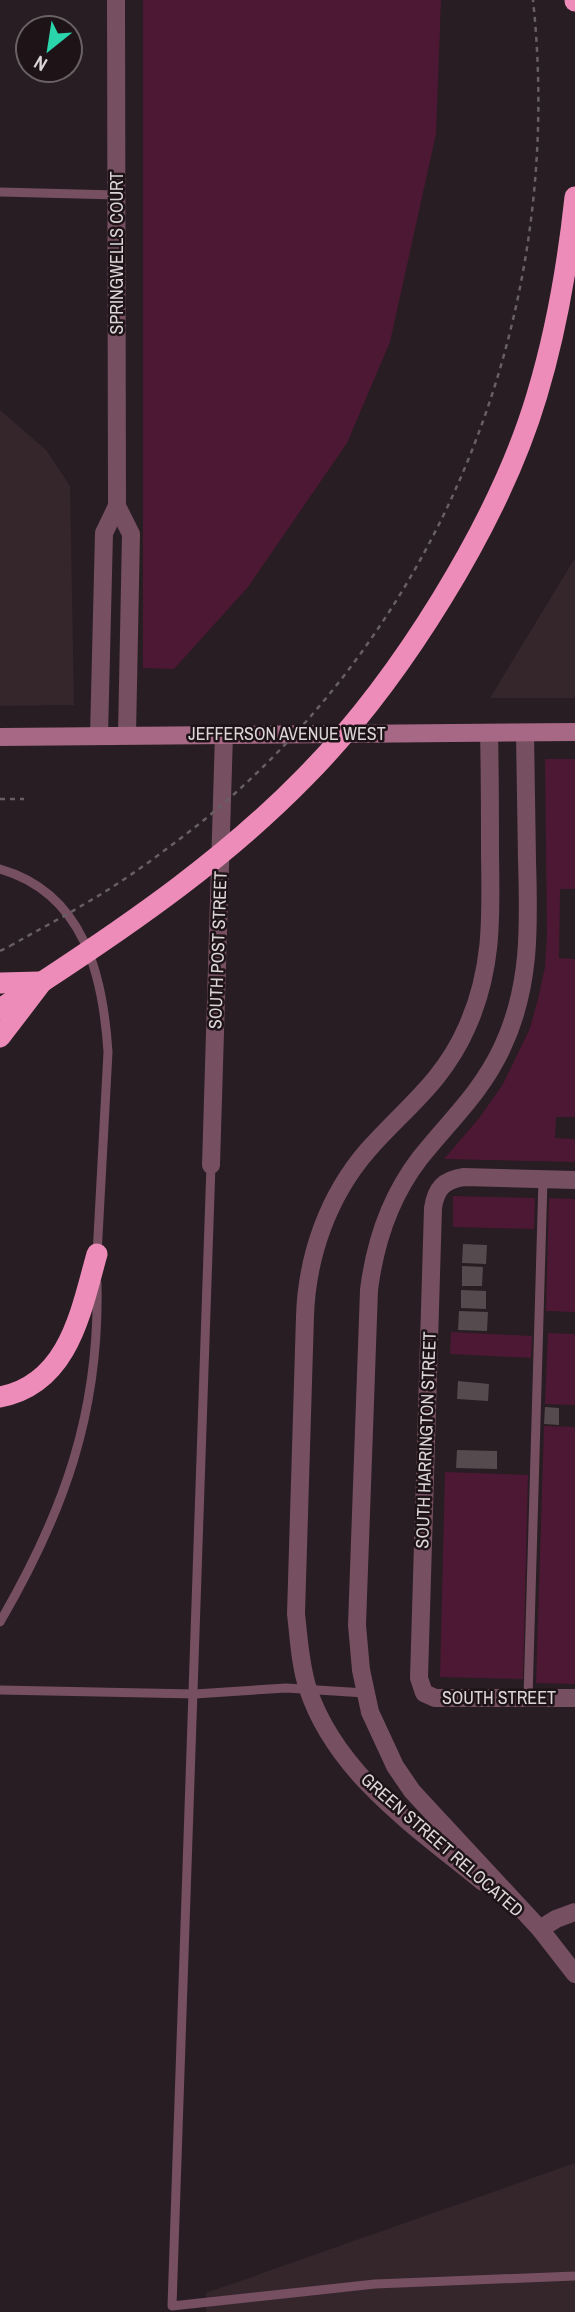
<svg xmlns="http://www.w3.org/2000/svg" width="575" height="2312" font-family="'Archivo Narrow',sans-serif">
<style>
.built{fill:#35262c}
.green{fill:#4d1834}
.building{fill:#554a4e}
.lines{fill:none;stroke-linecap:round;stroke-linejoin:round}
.path{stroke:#685f64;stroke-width:2.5;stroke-dasharray:5 5;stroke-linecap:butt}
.service{stroke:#764f60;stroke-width:9}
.minor{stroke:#764f60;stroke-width:18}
.tertiary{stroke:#764f60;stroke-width:18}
.secondary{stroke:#a66884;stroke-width:18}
.motorway{stroke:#ed8cb9;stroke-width:21}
.path-bridge{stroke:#685f64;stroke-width:2.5;stroke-dasharray:5 5;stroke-linecap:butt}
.motorway-bridge{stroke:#ed8cb9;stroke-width:21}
.labels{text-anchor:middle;stroke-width:5;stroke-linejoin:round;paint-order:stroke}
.street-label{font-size:18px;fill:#dcd5d8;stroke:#1e1418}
</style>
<rect width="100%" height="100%" fill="#271d22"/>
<g class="built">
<path d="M0,410l46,40 24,36 4,219 -74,1z"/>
<path d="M575,558v140h-85z"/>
<path d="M575,2163v149h-369v-19z"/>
</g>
<g class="green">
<path d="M143,0h298l-5,134 -46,208 -43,101 -99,144 -74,82 -31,-1z"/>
<path d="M545,759h30v130h-15l-1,69 16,1v158h-19l-1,21 20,1v23l-131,-3 36,-42 23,-33 27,-56 8,-29 7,-32 2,-31z"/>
<path d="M453,1196l82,2 -1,31 -81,-2z"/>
<path d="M549,1198l26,1v113l-29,-1z"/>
<path d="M451,1332l81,4 -1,22 -81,-4z"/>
<path d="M548,1333l27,1v71l-30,-1z"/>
<path d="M544,1426l31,1v257l-39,-1z"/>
<path d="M445,1472l83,3 -5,204 -83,-2z"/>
</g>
<g class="building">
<path d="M463,1244l24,1 -1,19 -24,-1z"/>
<path d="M462,1266l21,1 -1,19h-20z"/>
<path d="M461,1290l25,1v18l-25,-1z"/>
<path d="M459,1311l29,1 -1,19 -29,-1z"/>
<path d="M458,1381l31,3 -1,17 -31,-2z"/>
<path d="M545,1407l14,1v17l-15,-1z"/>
<path d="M457,1450l40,1v18l-41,-1z"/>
</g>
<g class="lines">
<g class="path">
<path d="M0,799h24"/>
<path d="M0,951l10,-5"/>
</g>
<g class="service">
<path d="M0,192l117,3"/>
<path d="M0,869c84,24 103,106 108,183l-11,203"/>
<path d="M211,1165l-39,1141 203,-22 200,-8"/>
<path d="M0,1622c64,-110 100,-210 97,-339"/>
<path d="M0,1690l195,4 91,-6 79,5"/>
<path d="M528,1698l15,-519"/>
</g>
<g class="minor">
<path d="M117,506l14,28 -4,201"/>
<path d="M99,736l5,-203 13,-27 -1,-506"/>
<path d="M211,1165l13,-431"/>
<path d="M575,1180l-111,-3c-20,3 -28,11 -31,31l-14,470 5,15 11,5h140"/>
<path d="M540,1929l16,-10 19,-7"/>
</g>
<g class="tertiary">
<path d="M525,733c1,42 1,85 2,127 2,65 4,127 -25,188 -22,46 -51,71 -82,110 -30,39 -45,84 -51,132l-12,335 4,45 9,42 25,54 17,25 128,138 35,45"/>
<path d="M483,1882c-66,-54 -147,-108 -175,-193 -8,-24 -9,-50 -12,-75l9,-298c2,-60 23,-120 63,-166 38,-43 75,-68 99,-123 26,-58 24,-110 23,-172 0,-41 0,-82 -1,-122"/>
</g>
<path class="secondary" d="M0,737l575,-5"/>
<g class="motorway">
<path d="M575,0v1"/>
<path d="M0,983l40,-1"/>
<path d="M0,1009l29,-19"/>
<path d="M0,1037l42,-55"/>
<path d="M0,1397c69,-13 81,-86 97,-143"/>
</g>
<path class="path-bridge" d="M10,946c24,-14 48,-26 71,-40 44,-25 84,-55 123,-86 242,-199 362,-511 329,-820"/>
<path class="motorway-bridge" d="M42,982c93,-61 185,-125 263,-205 94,-95 194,-254 232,-382 19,-63 31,-133 38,-198"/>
</g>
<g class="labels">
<g class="street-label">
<text transform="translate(117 253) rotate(-90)" y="6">SPRINGWELLS COURT</text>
<text x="287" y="740">JEFFERSON AVENUE WEST</text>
<text transform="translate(218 950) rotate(-88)" y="6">SOUTH POST STREET</text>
<text transform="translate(426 1440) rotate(-88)" y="6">SOUTH HARRINGTON STREET</text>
<text x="499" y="1704">SOUTH STREET</text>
<text transform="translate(442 1845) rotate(41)" y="6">GREEN STREET RELOCATED</text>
</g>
</g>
<g transform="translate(49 49) rotate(210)"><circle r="33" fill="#1e1418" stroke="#6a6165" stroke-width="2"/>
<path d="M0-5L12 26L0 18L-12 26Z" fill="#2bd5ac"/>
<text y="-10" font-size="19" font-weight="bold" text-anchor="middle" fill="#dcd5d8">N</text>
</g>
</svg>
